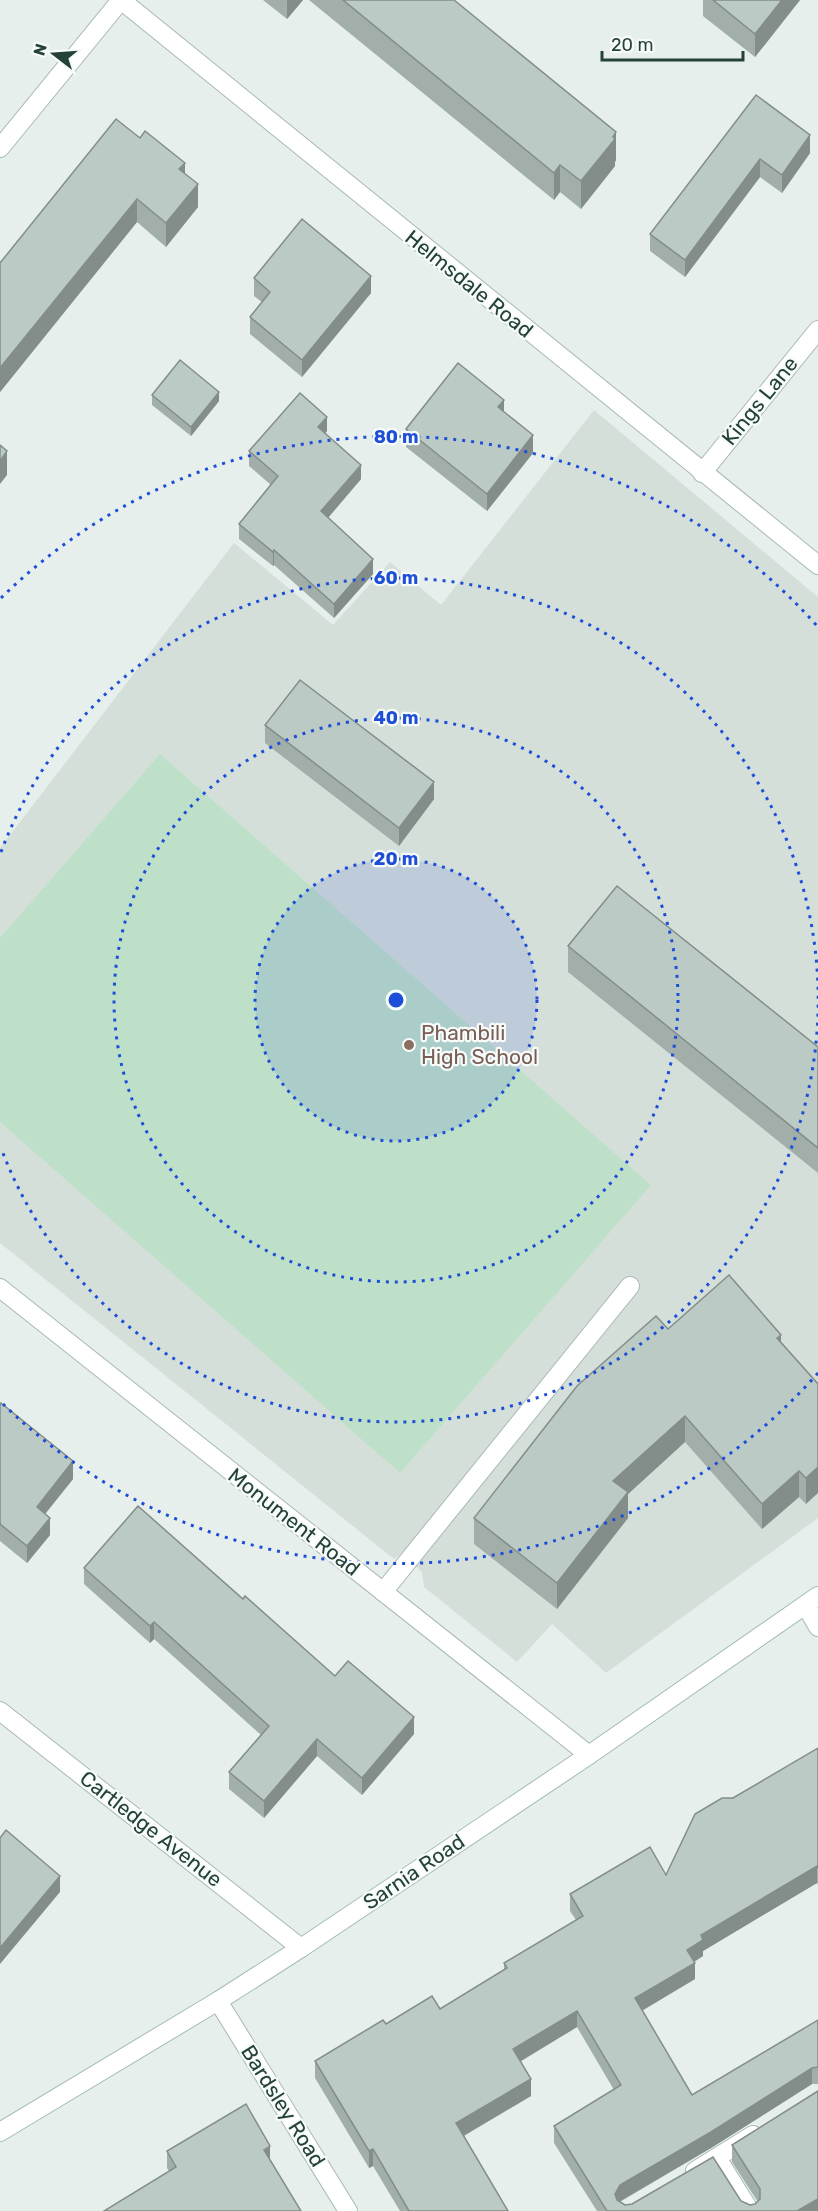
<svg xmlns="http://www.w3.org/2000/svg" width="818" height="2211" font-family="Rubik,sans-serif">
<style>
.built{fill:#d4dfda}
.green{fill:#bfe0c8}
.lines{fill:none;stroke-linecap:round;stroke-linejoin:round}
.lane-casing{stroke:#a8b8b2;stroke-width:20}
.street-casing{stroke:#a8b8b2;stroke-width:20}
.secondary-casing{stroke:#a4bbb3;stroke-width:20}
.lane{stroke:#fff;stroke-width:18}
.street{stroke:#fff;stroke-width:18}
.secondary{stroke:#fff;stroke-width:18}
.wall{fill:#a1aea9}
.shaded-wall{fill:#838d89}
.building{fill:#bbcac4;stroke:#838d89;stroke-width:1.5}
.ring{fill:none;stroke:#1d4ed8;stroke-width:3;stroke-dasharray:3 6}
.education-dot{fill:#8d6e63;stroke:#f7fbf9;stroke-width:2}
.labels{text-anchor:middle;stroke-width:4.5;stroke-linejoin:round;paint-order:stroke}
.street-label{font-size:21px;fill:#24423a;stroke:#f7fbf9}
.education-label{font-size:21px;fill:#785e54;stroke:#f7fbf9;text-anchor:start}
.centre{fill:#1d4ed8;stroke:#f7fbf9;stroke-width:3}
.ring-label{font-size:18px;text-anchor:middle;font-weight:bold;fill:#1d4ed8;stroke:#f7fbf9;stroke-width:4.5;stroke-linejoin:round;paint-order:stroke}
</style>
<rect width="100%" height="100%" fill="#e6efeb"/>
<path class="built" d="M594,410l224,187v921l-212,155 -54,-49 -35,38 -93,-75 -2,-15 -12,-11 -9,-7 -7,5 -394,-316v-395l234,-305 99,82 57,-63 51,43z"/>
<path class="green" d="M160,754l491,431 -251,288 -400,-351v-184z"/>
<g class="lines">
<defs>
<g id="lane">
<path d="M383,1592l247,-306"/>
<path d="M717,2158l33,53"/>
<path d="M695,2171l58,-36"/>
</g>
<g id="street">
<path d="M121,0l697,565"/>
<path d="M0,148l121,-148"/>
<path d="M702,473l116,-143"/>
<path d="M0,1288l589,467"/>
<path d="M806,1606l12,21"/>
<path d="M0,1711l301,237"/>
<path d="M218,2001l130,210"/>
</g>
<path id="secondary" d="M0,2132l218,-131 83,-53 288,-193 229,-159"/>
</defs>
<use href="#lane" class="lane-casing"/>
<use href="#street" class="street-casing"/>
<use href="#secondary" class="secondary-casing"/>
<use href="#lane" class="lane"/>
<use href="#street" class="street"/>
<use href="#secondary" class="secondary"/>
</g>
<g class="wall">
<path d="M263,0h40l-16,19z"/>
<path d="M309,0h145l162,160 -1,2v4l-34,43 -21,-17 -6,8z"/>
<path d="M703,0h97l-45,57 -52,-41z"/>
<path d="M756,95l54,58 -28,40 -22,-16 -75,100 -35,-26v-17z"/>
<path d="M140,138l45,35 13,34 -32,40 -29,-25 -137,170v-129z"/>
<path d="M254,278l117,15 -69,84 -52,-43v-17l12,-15 -8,-6z"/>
<path d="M152,395l67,6 -28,35 -39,-31z"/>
<path d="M504,412l29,41 -46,58 -81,-64v-18z"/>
<path d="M327,431l-2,2 36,46 -33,39 45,56 -39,44 -60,-53 -1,1 -34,-27v-15l32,-39 -22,-19v-15z"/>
<path d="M265,725l169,74 -35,47 -134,-103z"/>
<path d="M568,946l250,101v126l-250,-201z"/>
<path d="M668,1329l113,13 37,42 -12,120 -7,-7 -37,32 -77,-87 -57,52v24l-71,91 -83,-65v-26z"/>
<path d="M0,1405l73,74 -28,35 5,21 -23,28 -27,-22z"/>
<path d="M84,1568l159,31 92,77 79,58 -52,61 -45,-39 -53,62 -35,-29v-17l32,-37 -107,-96 -4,4 -66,-59z"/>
<path d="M818,1748v137l-1,-2 -114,68v5l-9,6 1,17 -53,31 50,85 126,-75v64h-6l-101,64 -91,54 5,3 116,-4 9,4 5,-1 3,-2 -26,-40v-17l86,66h-221l-43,-68v-17l60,-36 -37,-63 -57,34 11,35 -67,40 44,75h-108l-27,-45 -4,2 -54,-90v-17l71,-37 54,-15 64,-39v-7l72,-43 -6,-9v-17l96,-19 67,-77z"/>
<path d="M167,2151l103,9 -101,11 -2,-3z"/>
</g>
<g class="shaded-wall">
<path d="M287,0h16l-16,19z"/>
<path d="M782,0h18l-45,57v-23z"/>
<path d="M616,132v28l-1,2v4l-34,43v-28z"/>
<path d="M810,135v18l-28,40v-18z"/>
<path d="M760,159v18l-75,100v-17z"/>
<path d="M185,163v23l-6,-17z"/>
<path d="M560,165v27l-6,8v-27z"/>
<path d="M198,184v23l-32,40v-24z"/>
<path d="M137,199v23l-137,170v-24z"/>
<path d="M371,276v17l-69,84v-17z"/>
<path d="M219,392v9l-28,35v-9z"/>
<path d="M504,400v18l-6,-11z"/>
<path d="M327,417v14l-9,11v-15z"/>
<path d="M533,435v18l-46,58v-17z"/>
<path d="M7,451v24l-7,9v-23z"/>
<path d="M361,465v14l-40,47v-15z"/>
<path d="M274,550v15l-1,1v-14z"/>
<path d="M373,559v15l-39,44v-14z"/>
<path d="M434,782v17l-35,47v-18z"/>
<path d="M781,1335v25l-4,-22z"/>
<path d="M685,1416v26l-57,52v24l-71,91v-26l56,-102z"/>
<path d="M73,1461v18l-36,45v-17z"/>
<path d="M818,1467v26l-12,11v-26z"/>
<path d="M799,1471v26l-37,32v-25z"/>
<path d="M50,1518v17l-23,28v-17z"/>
<path d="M154,1622v17l-4,4v-17z"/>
<path d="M414,1717v17l-52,61v-17z"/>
<path d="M317,1739v17l-53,62v-17z"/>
<path d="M817,1866v17l-114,68v5l-16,10v-16l14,-15z"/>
<path d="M60,1876v16l-60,72v-16z"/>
<path d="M695,1963v16l-60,36v-17z"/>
<path d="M577,2011v16l-64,39v-17z"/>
<path d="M812,2068v16l-101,64 -91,53 -5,9v-16l5,-9z"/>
<path d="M531,2079v17l-75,44v-17z"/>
<path d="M270,2146v17l-6,-13z"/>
<path d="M373,2149v17l-4,2v-17z"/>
<path d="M818,2199v12h-21z"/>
</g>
<g class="building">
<path d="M343,0h111l162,132 -3,5 2,2 -34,42 -21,-16 -6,8z"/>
<path d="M713,0h69l-27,34z"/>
<path d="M756,95l54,40 -28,40 -22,-16 -75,101 -35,-26z"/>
<path d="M116,119l24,19 5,-7 40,32 -6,6 19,15 -32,39 -29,-24 -137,169v-105z"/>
<path d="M302,219l69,57 -69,84 -52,-43 20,-25 -16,-14z"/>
<path d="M180,360l39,32 -28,35 -39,-32z"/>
<path d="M458,363l46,37 -6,7 35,28 -46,59 -81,-65z"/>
<path d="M300,393l27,24 -9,10 43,38 -40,46 52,48 -39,45 -60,-54 -1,2 -34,-28 39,-48 -29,-25z"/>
<path d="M0,445l7,6 -7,10z"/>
<path d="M300,680l134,102 -35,46 -134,-103z"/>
<path d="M617,886l201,161v101l-250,-202z"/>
<path d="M729,1275l52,60 -4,3 41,46v83l-12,11 -7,-7 -37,33 -77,-88 -72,65 15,11 -71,91 -83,-65 103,-132 79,-70 12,13z"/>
<path d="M1,1403l72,58 -36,46 13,11 -23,28 -27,-22v-119z"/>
<path d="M138,1506l105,93 2,-3 90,80 13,-15 66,56 -52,61 -45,-39 -53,62 -35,-29 40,-46 -115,-104 -4,4 -66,-58z"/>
<path d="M818,1748v120l-1,-2 -116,69 2,5 -16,10 8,13 -60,35 57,97 126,-75v47l-6,1 -101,64 -91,53 -5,9 2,6 8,5 7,-1 81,-47 28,44 9,4 5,-1 5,-5v-10l-28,-44 86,-54v108l-21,12h-190l-53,-85 67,-41 -44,-74 -64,38 18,30 -75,44 52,88h-99l-36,-62 -4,2 -54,-90 68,-41 3,4 46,-28 8,13 67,-41 -3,-5 79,-47 -13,-22 80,-47 16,28 29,-61 27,-16h11z"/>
<path d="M6,1830l54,46 -60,72v-110z"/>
<path d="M246,2104l24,42 -6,4 37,61h-197l72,-44 -9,-16z"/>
</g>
<circle cx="396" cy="1000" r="141" fill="#1d4ed8" fill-opacity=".12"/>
<g class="ring">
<circle cx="396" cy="1000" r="141"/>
<circle cx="396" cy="1000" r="282"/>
<path d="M1 852A422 422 0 1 1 1 1148"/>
<path d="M818 1373A563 563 0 0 1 1 1402M1 598A563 563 0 0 1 818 627"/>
</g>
<circle class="education-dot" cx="409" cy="1045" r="6"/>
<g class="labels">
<g class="street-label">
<text transform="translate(469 284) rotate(39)" y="7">Helmsdale Road</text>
<text transform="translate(760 401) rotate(-51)" y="7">Kings Lane</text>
<text transform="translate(294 1522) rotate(38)" y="7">Monument Road</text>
<text transform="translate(151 1829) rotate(38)" y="7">Cartledge Avenue</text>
<text transform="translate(414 1872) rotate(-34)" y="7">Sarnia Road</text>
<text transform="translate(283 2106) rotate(58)" y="7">Bardsley Road</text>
</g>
<g class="education-label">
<text x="421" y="1040">Phambili<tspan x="421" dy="24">High School</tspan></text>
</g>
</g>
<circle cx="396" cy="1000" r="9" class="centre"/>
<g class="ring-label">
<text x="396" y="443">80 m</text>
<text x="396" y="584">60 m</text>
<text x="396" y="724">40 m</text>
<text x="396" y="865">20 m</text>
</g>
<g transform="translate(54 54) rotate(287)" stroke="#f7fbf9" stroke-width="4.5" paint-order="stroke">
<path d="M0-4.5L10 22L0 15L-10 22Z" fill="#24423a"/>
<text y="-9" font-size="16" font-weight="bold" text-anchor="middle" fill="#24423a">N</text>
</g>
<path d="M602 51v9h141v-9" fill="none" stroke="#24423a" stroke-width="3"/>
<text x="611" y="51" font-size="18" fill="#24423a" stroke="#f7fbf9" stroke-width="4.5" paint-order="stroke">20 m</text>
</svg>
